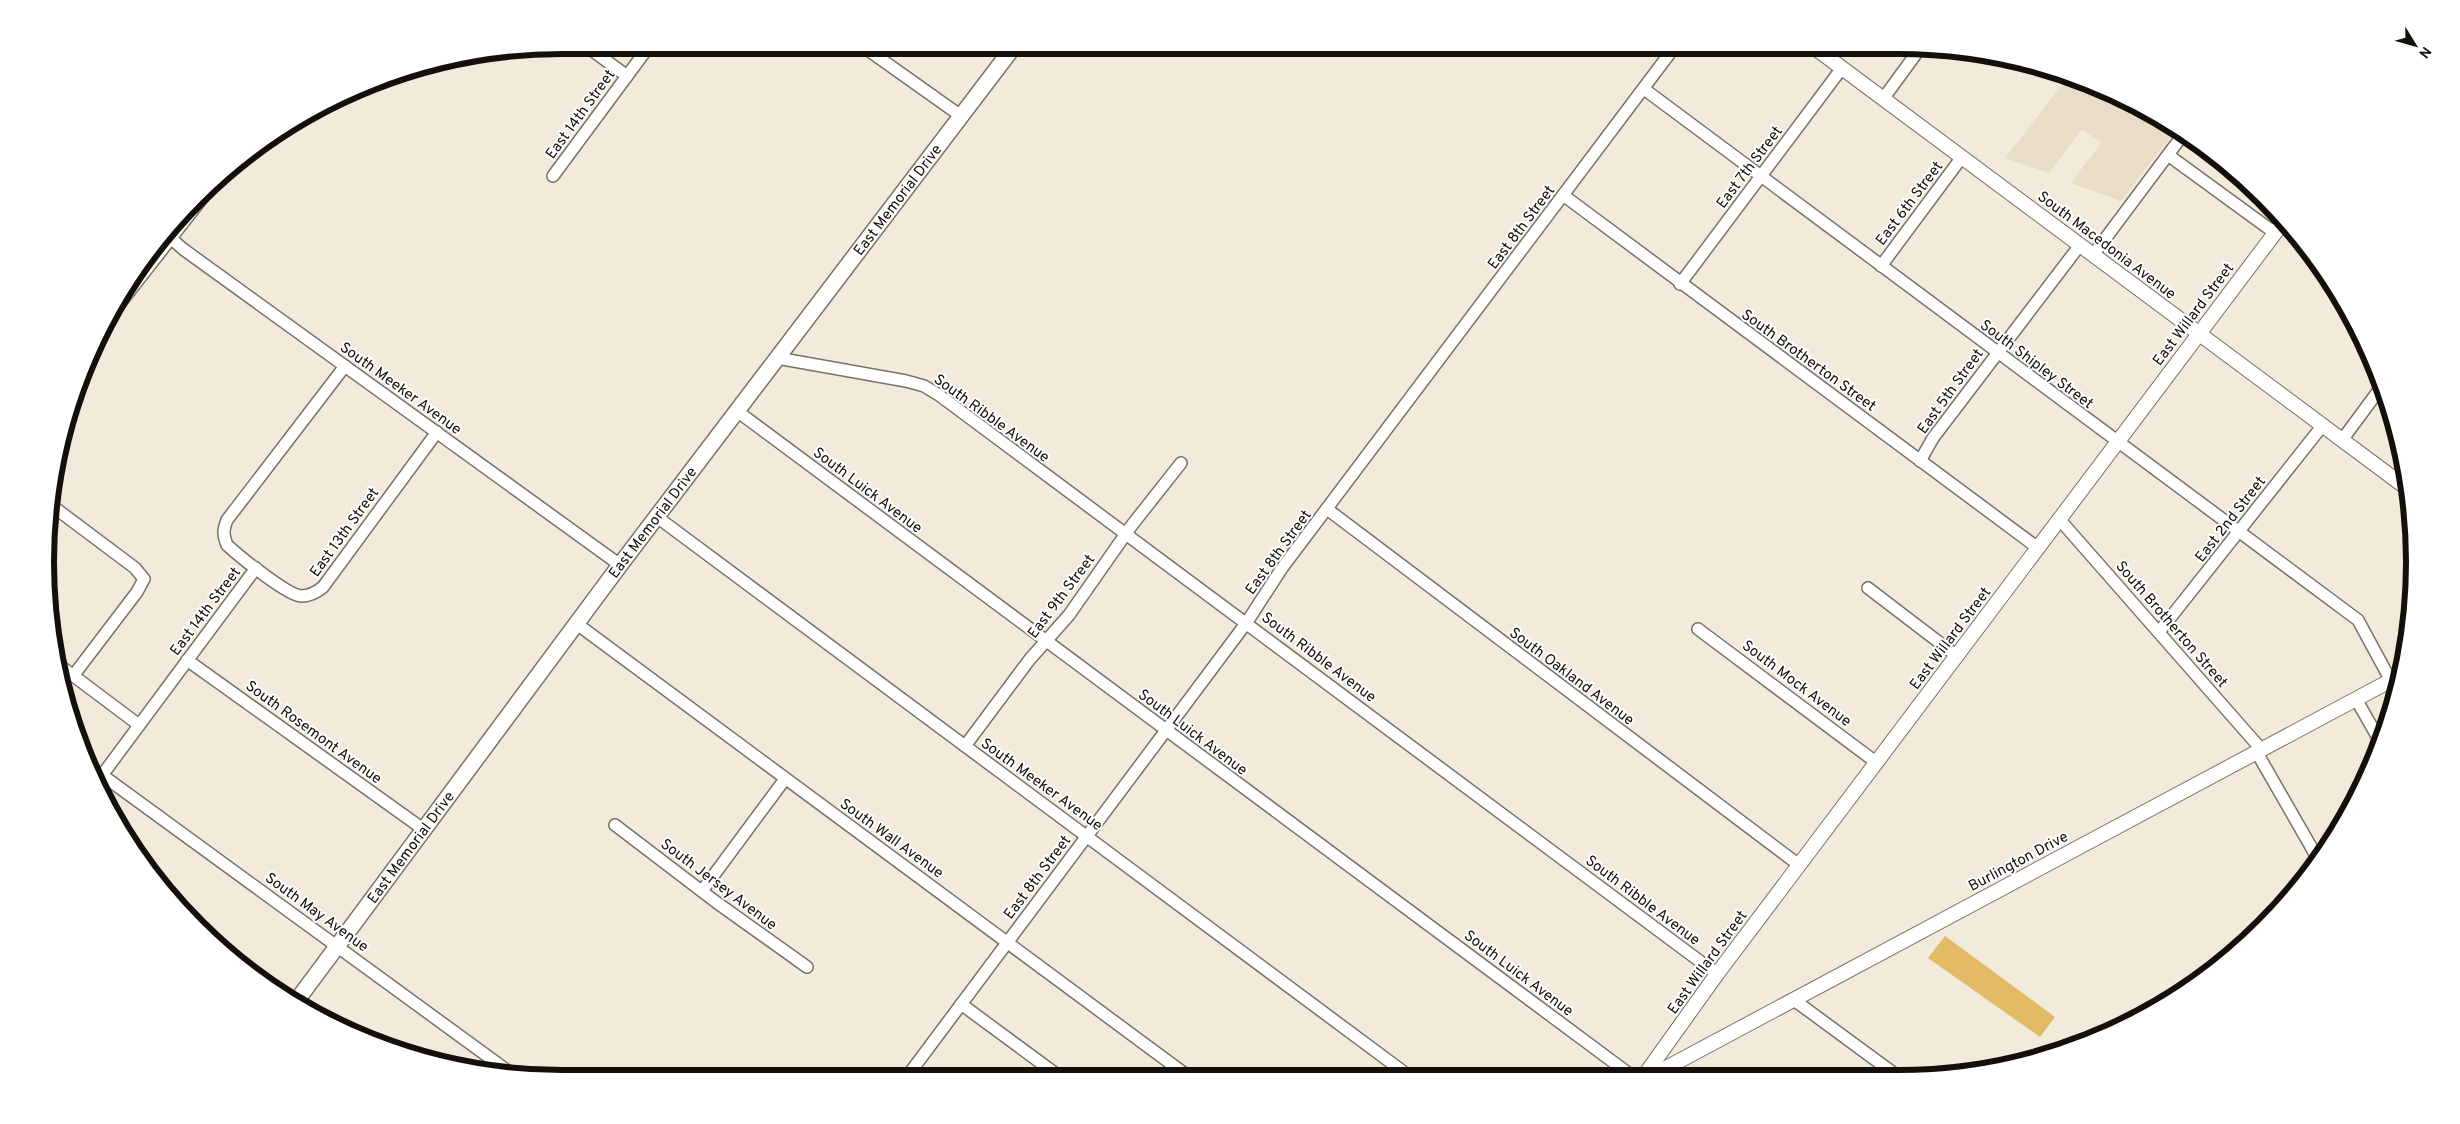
<svg xmlns="http://www.w3.org/2000/svg" width="2460" height="1124" font-family="Overpass,sans-serif">
<style>
.built{fill:#e8ddc7}
.green{fill:#e3ba65}
.lines{fill:none;stroke-linecap:round;stroke-linejoin:round}
.minor-casing{stroke:#797366;stroke-width:14}
.tertiary-casing{stroke:#797366;stroke-width:16}
.secondary-casing{stroke:#797366;stroke-width:18}
.minor{stroke:#fff;stroke-width:11}
.tertiary{stroke:#fff;stroke-width:14}
.secondary{stroke:#fff;stroke-width:15}
.labels{text-anchor:middle;stroke-width:4;stroke-linejoin:round;paint-order:stroke}
.street-label{font-size:15px;fill:#13100b;stroke:#fff}
.rim{fill:none;stroke:#13100b;stroke-width:6}
</style>
<rect width="100%" height="100%" fill="#f2eadb"/>
<path class="built" d="M2069,76l27,8 81,44 -56,73 -50,-18 30,-40 -19,-14 -33,44 -44,-15z"/>
<path class="green" d="M1945,936l110,81 -15,20 -112,-79z"/>
<g class="lines">
<defs>
<g id="minor">
<path d="M585,45l42,31"/>
<path d="M861,45l100,71"/>
<path d="M1644,89l714,531 33,61"/>
<path d="M1883,99l38,-52"/>
<path d="M2168,155l107,78"/>
<path d="M553,176l97,-131"/>
<path d="M1563,195l475,353"/>
<path d="M165,233l18,16 437,316"/>
<path d="M2093,255l92,-123"/>
<path d="M1881,266l81,-109"/>
<path d="M1680,284l162,-216"/>
<path d="M107,320l115,-147"/>
<path d="M777,358l129,23 18,5 15,9 778,579"/>
<path d="M345,366l-118,154c-4,10 -4,15 0,25 12,11 60,50 74,51 9,0 16,-4 22,-9l114,-155"/>
<path d="M737,411l895,665"/>
<path d="M2342,440l40,-54"/>
<path d="M1920,461l13,-23 147,-193"/>
<path d="M51,505l84,63 9,11 -7,13 -64,84"/>
<path d="M1327,509l472,356"/>
<path d="M657,517l752,559"/>
<path d="M2060,520l201,229"/>
<path d="M1868,588l89,68"/>
<path d="M577,624l612,453"/>
<path d="M1698,629l179,134"/>
<path d="M2159,632l164,-207"/>
<path d="M187,660l236,169"/>
<path d="M55,662l84,63"/>
<path d="M2356,699l25,44"/>
<path d="M965,746l65,-87 39,-44 63,-90 49,-62"/>
<path d="M2256,751l62,108"/>
<path d="M102,775l410,299"/>
<path d="M97,782l159,-214"/>
<path d="M615,825l101,77 91,65"/>
<path d="M702,891l83,-112"/>
<path d="M1794,1000l102,75"/>
<path d="M961,1004l99,73"/>
<path d="M906,1078l341,-456 35,-54 394,-523"/>
</g>
<g id="tertiary">
<path d="M1811,45l597,444"/>
<path d="M1644,1076l73,-102 567,-753"/>
<path d="M1651,1076l750,-401"/>
</g>
<g id="secondary">
<path id="s1" d="M295,1003l325,-438 395,-520"/>
</g>
</defs>
<use href="#minor" class="minor-casing"/>
<use href="#tertiary" class="tertiary-casing"/>
<use href="#secondary" class="secondary-casing"/>
<use href="#minor" class="minor"/>
<use href="#tertiary" class="tertiary"/>
<use href="#secondary" class="secondary"/>
</g>
<g class="labels">
<g class="street-label">
<text transform="translate(580 114) rotate(-54)" y="5">East 14th Street</text>
<text transform="translate(1749 167) rotate(-53)" y="5">East 7th Street</text>
<text dy="5" stroke="none"><textPath href="#s1" startOffset="1004">East Memorial Drive</textPath></text>
<text transform="translate(1909 203) rotate(-53)" y="5">East 6th Street</text>
<text transform="translate(1521 227) rotate(-53)" y="5">East 8th Street</text>
<text transform="translate(2107 245) rotate(37)" y="5">South Macedonia Avenue</text>
<text transform="translate(2193 314) rotate(-53)" y="5">East Willard Street</text>
<text transform="translate(1809 360) rotate(36)" y="5">South Brotherton Street</text>
<text transform="translate(2037 364) rotate(37)" y="5">South Shipley Street</text>
<text transform="translate(401 388) rotate(36)" y="5">South Meeker Avenue</text>
<text transform="translate(1950 391) rotate(-54)" y="5">East 5th Street</text>
<text transform="translate(992 418) rotate(36)" y="5">South Ribble Avenue</text>
<text transform="translate(868 490) rotate(37)" y="5">South Luick Avenue</text>
<text transform="translate(2230 519) rotate(-52)" y="5">East 2nd Street</text>
<text dy="5" stroke="none"><textPath href="#s1" startOffset="599">East Memorial Drive</textPath></text>
<text transform="translate(344 532) rotate(-54)" y="5">East 13th Street</text>
<text transform="translate(1278 552) rotate(-54)" y="5">East 8th Street</text>
<text transform="translate(1061 596) rotate(-53)" y="5">East 9th Street</text>
<text transform="translate(205 611) rotate(-53)" y="5">East 14th Street</text>
<text transform="translate(2172 624) rotate(49)" y="5">South Brotherton Street</text>
<text transform="translate(1950 638) rotate(-53)" y="5">East Willard Street</text>
<text transform="translate(1319 657) rotate(37)" y="5">South Ribble Avenue</text>
<text transform="translate(1572 676) rotate(37)" y="5">South Oakland Avenue</text>
<text transform="translate(1797 683) rotate(37)" y="5">South Mock Avenue</text>
<text transform="translate(314 732) rotate(36)" y="5">South Rosemont Avenue</text>
<text transform="translate(1193 732) rotate(37)" y="5">South Luick Avenue</text>
<text transform="translate(1042 784) rotate(36)" y="5">South Meeker Avenue</text>
<text transform="translate(892 838) rotate(36)" y="5">South Wall Avenue</text>
<text dy="5" stroke="none"><textPath href="#s1" startOffset="194">East Memorial Drive</textPath></text>
<text transform="translate(2018 861) rotate(-28)" y="5">Burlington Drive</text>
<text transform="translate(1037 877) rotate(-53)" y="5">East 8th Street</text>
<text transform="translate(719 884) rotate(37)" y="5">South Jersey Avenue</text>
<text transform="translate(1643 900) rotate(37)" y="5">South Ribble Avenue</text>
<text transform="translate(317 912) rotate(36)" y="5">South May Avenue</text>
<text transform="translate(1707 962) rotate(-54)" y="5">East Willard Street</text>
<text transform="translate(1519 973) rotate(37)" y="5">South Luick Avenue</text>
</g>
</g>
<path d="M0 0H2460V1124H0ZM562 54H1898A508 508 0 0 1 2406 562V562A508 508 0 0 1 1898 1070H562A508 508 0 0 1 54 562V562A508 508 0 0 1 562 54Z" fill="#fff" fill-rule="evenodd"/>
<path class="rim" d="M562 54H1898A508 508 0 0 1 2406 562V562A508 508 0 0 1 1898 1070H562A508 508 0 0 1 54 562V562A508 508 0 0 1 562 54Z"/>
<g transform="translate(2415 45) rotate(127)" stroke="#ffffff" stroke-width="4" paint-order="stroke">
<path d="M0-4L9 19L0 12L-9 19Z" fill="#13100b"/>
<text y="-8" font-size="14" font-weight="bold" text-anchor="middle" fill="#13100b">N</text>
</g>
</svg>
